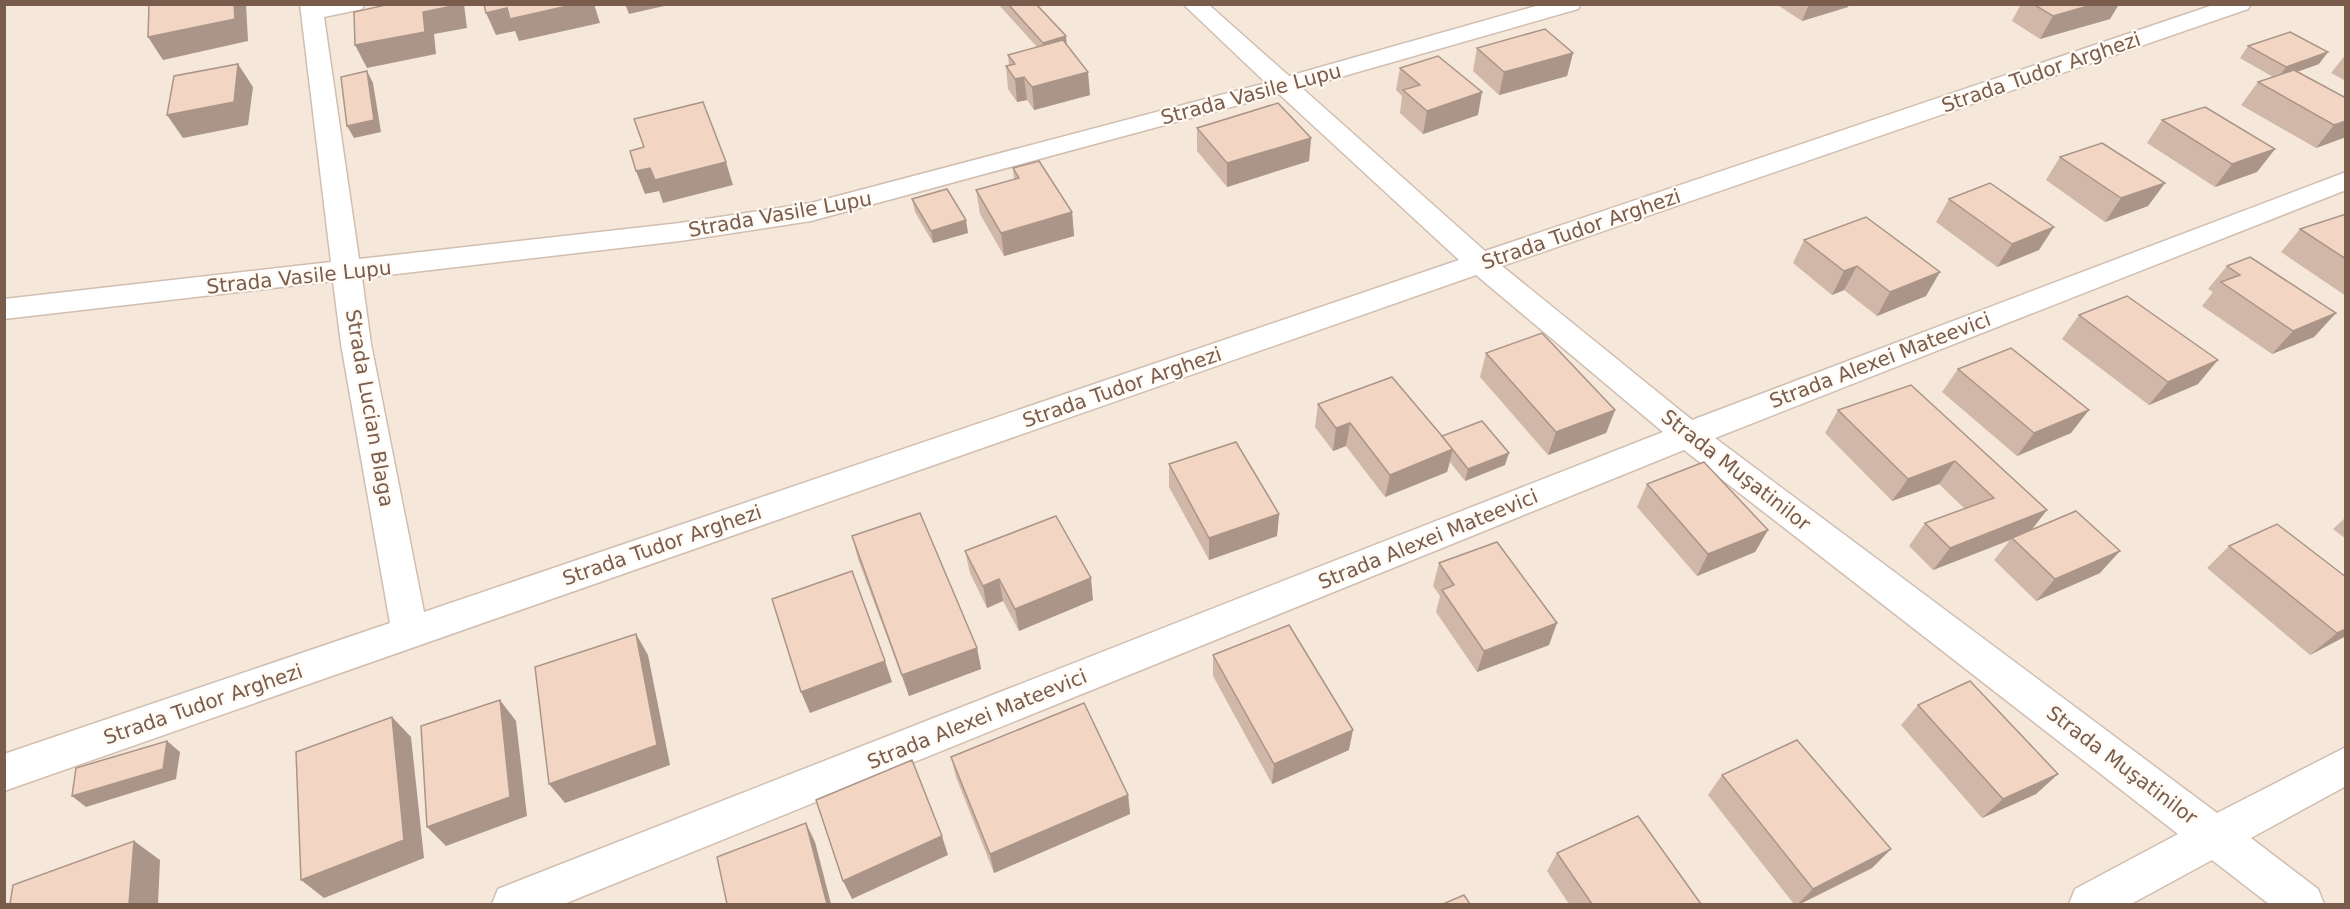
<svg xmlns="http://www.w3.org/2000/svg" width="2350" height="909" font-family="'DejaVu Sans',sans-serif">
<style>
.residential{fill:#f5e8da}
.lines{fill:none;stroke-linecap:round;stroke-linejoin:round}
.street-casing{stroke:#d1beb0;stroke-width:3}
.street{fill:#fff;fill-rule:evenodd}
.wall{fill:#d1b7a8}
.shaded-wall{fill:#aa9588}
.building{fill:#f3d5c3;stroke:#aa9588;stroke-width:1.5}
.labels{text-anchor:middle;stroke-width:4.5;stroke-linejoin:round;paint-order:stroke}
.street-label{font-size:20px;fill:#7a5c4d;stroke:#fffaf3}
</style>
<rect width="100%" height="100%" fill="#fdf6ec"/>
<rect class="residential" x="5" y="5" width="2340" height="899"/>
<g class="lines">
<defs>
<path id="street" d="M300,4h65l-3,5 -38,8 35,242 321,-36 131,-20 455,-120 -83,-79h25l81,72 254,-72h38l-3,5 -276,79 183,163 731,-247h35l-3,5 -746,257 190,154 654,-248v18l-631,248 502,375 129,-66v39l-95,52 67,51 6,15h-55l-57,-44 -81,44h-62l6,-15 103,-55 -494,-384 -1120,454h-72l6,-15 15,-6 1150,-451 -187,-157 -1472,516v-37l386,-131 -49,-279 -8,-63 -329,38v-20l327,-37zM1279,94l180,166 -1035,352 -53,-268 -9,-66 318,-37 131,-20z"/>
</defs>
<use href="#street" class="street-casing"/>
<use href="#street" class="street"/>
</g>
<g class="wall">
<path d="M998,4h38l30,41 24,50 -56,15 -7,-10 -10,2 -9,-13 -2,-23 3,-1 -1,-10 29,-8z"/>
<path d="M1776,4h73l-1,3 -46,14z"/>
<path d="M2021,4h98l-9,15 -70,20 -28,-18z"/>
<path d="M2248,46l71,18 -22,8 49,26v39l-30,11 -75,-43 17,-23 15,-5 -33,-19z"/>
<path d="M1477,48l96,5 -6,23 -68,19 -26,-24z"/>
<path d="M2346,54v27l-15,-8z"/>
<path d="M1400,68l78,47 -55,19 -23,-21 2,-17 -6,-6z"/>
<path d="M2162,120l113,29 -18,23 -42,15 -68,-44z"/>
<path d="M1197,128l114,10 -2,23 -82,26 -30,-36z"/>
<path d="M2060,157l105,26 -17,23 -43,16 -59,-42z"/>
<path d="M1013,168l59,44 2,24 -70,20 -24,-42 -4,-24 38,-10z"/>
<path d="M912,199l56,34 -35,10 -18,-31z"/>
<path d="M1949,199l90,51 -42,17 -61,-45z"/>
<path d="M2346,214v82l-65,-44 19,-23z"/>
<path d="M1804,240l122,56 -49,20 -33,-26 -12,5 -39,-32z"/>
<path d="M2227,266l109,47 -22,24 -42,17 -70,-48 11,-14 -5,-3z"/>
<path d="M2079,315l119,69 -49,21 -87,-66z"/>
<path d="M1486,353l129,57 -9,23 -58,22 -68,-78z"/>
<path d="M1958,369l113,64 -54,23 -75,-64z"/>
<path d="M1911,385l136,125 -16,20 69,43 -64,28 -42,-41 16,-20 -77,30 -24,-24 16,-23 40,-14 -26,-25 -47,17 -67,-68 13,-23z"/>
<path d="M1318,404l124,32 63,29 -40,16 -15,-19 -3,10 -62,25 -39,-51 -13,5 -18,-24z"/>
<path d="M1169,464l110,50 -2,22 -68,24 -40,-73z"/>
<path d="M1647,484l121,46 -13,22 -58,24 -60,-69z"/>
<path d="M2346,517v22l-13,-10z"/>
<path d="M852,536l125,112 4,21 -72,27 -51,-137z"/>
<path d="M2229,546l117,90 -36,19 -103,-87z"/>
<path d="M965,551l128,49 -74,31 -16,-30 -16,7 -17,-35z"/>
<path d="M1439,563l110,82 -72,27 -41,-60 4,-16 -7,-10z"/>
<path d="M1213,655l136,95 -77,34 -59,-108z"/>
<path d="M1918,705l140,69 -22,20 -54,24 -81,-93z"/>
<path d="M951,757l177,38 2,19 -136,59 -38,-96z"/>
<path d="M1722,775l169,74 -19,19 -72,36h-6l-86,-109z"/>
<path d="M1557,853l144,51h-132l-22,-33z"/>
</g>
<g class="shaded-wall">
<path d="M234,4h12l2,37 -85,19 -15,-23z"/>
<path d="M457,4h7l3,24 -33,6 2,20 -69,14 -12,-23 68,-33z"/>
<path d="M576,4h18l6,19 -81,18 -4,-10 -19,4 -10,-22 21,-5z"/>
<path d="M625,4h48l-44,10z"/>
<path d="M1809,4h40l-1,3 -46,14z"/>
<path d="M2095,4h24l-9,15 -70,20 13,-23z"/>
<path d="M1066,36l1,12 -23,7 -1,-12z"/>
<path d="M2328,52l-9,12 -42,15 9,-12z"/>
<path d="M1573,53l-6,23 -68,19 5,-23z"/>
<path d="M238,64l15,23 -5,38 -65,13 -16,-23z"/>
<path d="M367,71l6,12 8,49 -27,6 -7,-12z"/>
<path d="M1088,72l2,23 -56,15 -2,-23z"/>
<path d="M1024,77l3,23 -10,2 -2,-23z"/>
<path d="M1482,92l-4,23 -55,19 4,-23z"/>
<path d="M2346,121v16l-30,11 18,-23z"/>
<path d="M1311,138l-2,23 -82,26v-24z"/>
<path d="M2275,149l-18,23 -42,15 17,-23z"/>
<path d="M726,162l7,23 -70,18 -4,-12 -14,3 -9,-23 14,-3z"/>
<path d="M2165,183l-17,23 -43,16 16,-24z"/>
<path d="M1072,212l2,24 -70,20 -3,-23z"/>
<path d="M966,220l2,13 -35,10 -2,-12z"/>
<path d="M2054,227l-15,23 -42,17 15,-23z"/>
<path d="M1857,266l-13,24 -12,5 12,-24z"/>
<path d="M1940,272l-14,24 -49,20 13,-24z"/>
<path d="M2336,313l-22,24 -42,17 21,-23z"/>
<path d="M2218,360l-20,24 -49,21 19,-23z"/>
<path d="M1615,410l-9,23 -58,22 8,-23z"/>
<path d="M2089,410l-18,23 -54,23 17,-23z"/>
<path d="M1350,423l-4,23 -13,5 3,-23z"/>
<path d="M1453,449l-6,23 -62,25 5,-22z"/>
<path d="M1509,453l-4,12 -40,16 3,-12z"/>
<path d="M1955,461l-16,23 -47,17 16,-22z"/>
<path d="M2047,510l-18,23 -17,5 -2,2 -77,30 17,-22z"/>
<path d="M1279,514l-2,22 -68,24v-22z"/>
<path d="M1768,530l-13,22 -58,24 11,-22z"/>
<path d="M2120,551l-20,22 -64,28 19,-22z"/>
<path d="M1091,578l2,22 -74,31 -4,-22z"/>
<path d="M999,579l4,22 -16,7 -4,-22z"/>
<path d="M1557,623l-8,22 -72,27 7,-21z"/>
<path d="M2346,629v7l-36,19 27,-22z"/>
<path d="M636,634l12,21 22,110 -105,38 -16,-19z"/>
<path d="M977,648l4,21 -72,27 -7,-21z"/>
<path d="M885,661l7,21 -82,31 -9,-21z"/>
<path d="M500,700l16,21 11,95 -81,30 -19,-19z"/>
<path d="M392,717l19,20 13,121 -100,40 -23,-18z"/>
<path d="M1353,730l-4,20 -77,34 2,-20z"/>
<path d="M167,741l13,11 -4,27 -90,28 -14,-11z"/>
<path d="M2058,774l-22,20 -54,24 21,-19z"/>
<path d="M1128,795l2,19 -136,59 -4,-19z"/>
<path d="M806,823l9,19 16,62h-4z"/>
<path d="M942,836l6,19 -96,44 -9,-18z"/>
<path d="M134,841l26,19 -2,44h-29z"/>
<path d="M1891,849l-19,19 -72,36h-2l15,-15z"/>
</g>
<g class="building">
<path d="M149,4h85l1,15 -87,18z"/>
<path d="M386,4h71v1l-34,7 2,20 -70,13 -1,-33 32,-7z"/>
<path d="M484,4h92l-66,15 -3,-11 -21,5z"/>
<path d="M1008,4h28l30,32 -23,7z"/>
<path d="M2033,4h62l-42,12z"/>
<path d="M1545,29l28,24 -69,19 -27,-24z"/>
<path d="M2290,32l38,20 -42,15 -38,-21z"/>
<path d="M1063,40l25,32 -56,15 -8,-10 -9,2 -9,-13 9,-2 -7,-9z"/>
<path d="M1438,56l44,36 -55,19 -24,-21 17,-5 -20,-17z"/>
<path d="M238,64l-4,38 -67,13 7,-39z"/>
<path d="M2294,70l52,28v23l-12,4 -76,-43z"/>
<path d="M367,71l7,49 -27,6 -6,-49z"/>
<path d="M703,102l23,60 -71,18 -5,-12 -14,3 -6,-20 14,-4 -10,-28z"/>
<path d="M1278,103l33,35 -84,25 -30,-35z"/>
<path d="M2205,107l70,42 -43,15 -70,-44z"/>
<path d="M2102,143l63,40 -44,15 -61,-41z"/>
<path d="M1039,161l33,51 -71,21 -25,-43 43,-12 -6,-10z"/>
<path d="M1990,183l64,44 -42,17 -63,-45z"/>
<path d="M947,189l19,31 -35,11 -19,-32z"/>
<path d="M2346,214v45l-46,-30z"/>
<path d="M1866,217l74,55 -50,20 -33,-26 -13,5 -40,-31z"/>
<path d="M2250,257l86,56 -43,18 -72,-49 19,-7 -13,-9z"/>
<path d="M2127,296l91,64 -50,22 -89,-67z"/>
<path d="M1542,333l73,77 -59,22 -70,-79z"/>
<path d="M2011,348l78,62 -55,23 -76,-64z"/>
<path d="M1392,377l61,72 -63,26 -40,-52 -14,5 -18,-24z"/>
<path d="M1911,385l136,125 -97,38 -25,-25 69,-25 -39,-37 -47,18 -70,-69z"/>
<path d="M1482,421l27,32 -41,16 -26,-33z"/>
<path d="M1236,442l43,72 -70,24 -40,-74z"/>
<path d="M1704,462l64,68 -60,24 -61,-70z"/>
<path d="M2076,511l44,40 -65,28 -43,-41z"/>
<path d="M920,513l57,135 -75,27 -50,-139z"/>
<path d="M1056,516l35,62 -76,31 -16,-30 -16,7 -18,-35z"/>
<path d="M2277,524l69,53v52l-9,4 -108,-87z"/>
<path d="M1497,542l60,81 -73,28 -42,-61 12,-5 -15,-22z"/>
<path d="M852,571l33,90 -84,31 -29,-93z"/>
<path d="M1289,625l64,105 -79,34 -61,-109z"/>
<path d="M636,634l21,111 -108,39 -14,-117z"/>
<path d="M1970,681l88,93 -55,25 -85,-94z"/>
<path d="M500,700l10,97 -83,30 -6,-101z"/>
<path d="M1084,703l44,92 -138,59 -39,-97z"/>
<path d="M392,717l12,123 -103,40 -5,-128z"/>
<path d="M1797,740l94,109 -78,40 -91,-114z"/>
<path d="M167,741l-4,28 -91,27 4,-28z"/>
<path d="M912,760l30,76 -99,45 -27,-81z"/>
<path d="M1638,816l63,88h-109l-35,-51z"/>
<path d="M806,823l21,81h-100l-10,-47z"/>
<path d="M134,841l-5,63h-119l3,-19z"/>
<path d="M1464,895l6,9h-27z"/>
</g>
<g class="labels">
<g class="street-label">
<text transform="translate(2041 72) rotate(-19)" y="7">Strada Tudor Arghezi</text>
<text transform="translate(1251 94) rotate(-15)" y="7">Strada Vasile Lupu</text>
<text transform="translate(780 214) rotate(-10)" y="7">Strada Vasile Lupu</text>
<text transform="translate(1581 229) rotate(-19)" y="7">Strada Tudor Arghezi</text>
<text transform="translate(299 277) rotate(-6)" y="7">Strada Vasile Lupu</text>
<text transform="translate(1880 360) rotate(-21)" y="7">Strada Alexei Mateevici</text>
<text transform="translate(1122 387) rotate(-19)" y="7">Strada Tudor Arghezi</text>
<text transform="translate(370 408) rotate(80)" y="7">Strada Lucian Blaga</text>
<text transform="translate(1736 470) rotate(38)" y="7">Strada Muşatinilor</text>
<text transform="translate(1428 539) rotate(-22)" y="7">Strada Alexei Mateevici</text>
<text transform="translate(662 545) rotate(-19)" y="7">Strada Tudor Arghezi</text>
<text transform="translate(203 704) rotate(-19)" y="7">Strada Tudor Arghezi</text>
<text transform="translate(977 719) rotate(-22)" y="7">Strada Alexei Mateevici</text>
<text transform="translate(2122 765) rotate(37)" y="7">Strada Muşatinilor</text>
</g>
</g>
<rect width="2350" height="909" fill="none" stroke="#7a5c4d" stroke-width="12"/>
</svg>
